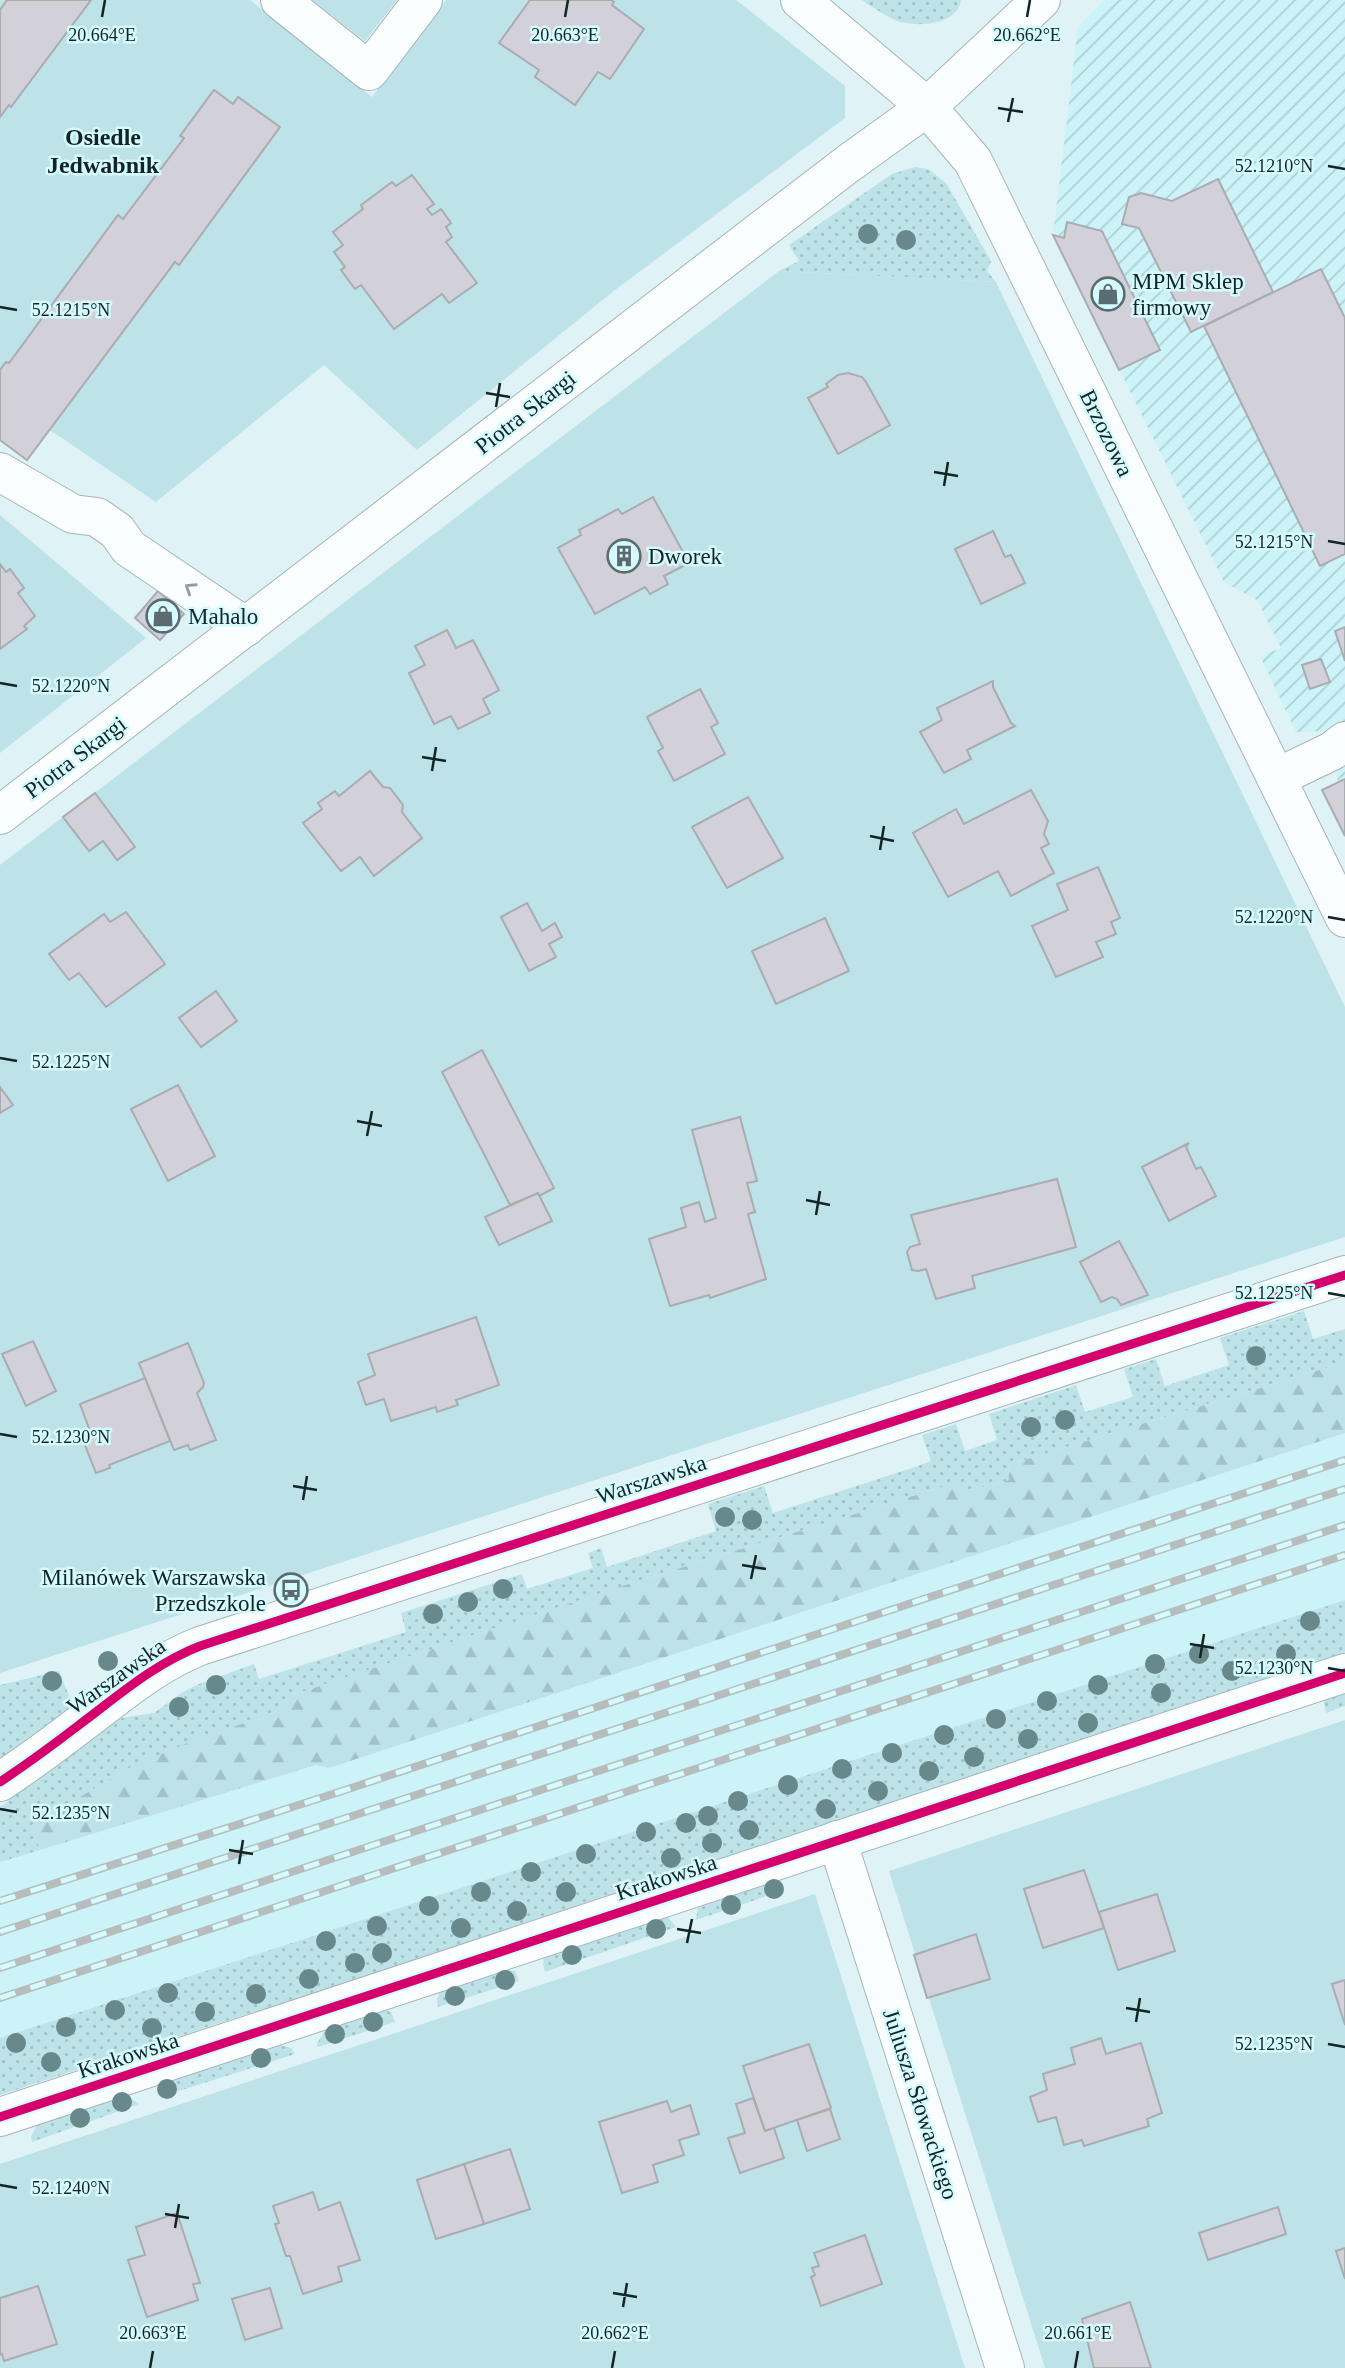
<svg xmlns="http://www.w3.org/2000/svg" width="1345" height="2368" font-family="Georgia,serif">
<style>
.built{fill:#cbf3f8}
.industrial{fill:url(#industrial-furrows)}
.grass{fill:url(#grass-dots)}
.forest{fill:url(#forest-firs)}
.garden{fill:#bde2e7}
.building{fill:#d2d1da;stroke:#a9acb1;stroke-width:2}
.lines{fill:none;stroke-linecap:round;stroke-linejoin:round}
.minor-casing{stroke:#a4b5b8;stroke-width:40}
.minor{stroke:#fafdfe;stroke-width:38}
.rail-casing{stroke:#b7bdbd;stroke-width:8}
.rail{stroke:#d6fbff;stroke-width:5;stroke-dasharray:16;stroke-linecap:butt}
.cycleway-casing{stroke:#d6fbff;stroke-width:13}
.cycleway{stroke:#d6006c;stroke-width:9}
.tree{fill:#68898c}
.oneway{stroke:#929b9d}
.ticks{fill:none;stroke:#122426;stroke-width:2.5}
.labels{text-anchor:middle;stroke-width:5;stroke-linejoin:round;paint-order:stroke}
.poi-label{font-size:23px;fill:#122426;stroke:#d6fbff;text-anchor:start}
.street-label{font-size:23px;fill:#122426;stroke:#d6fbff}
.neighbourhood-label{font-size:24px;font-weight:bold;fill:#122426;stroke:#d6fbff}
.ticks-label{font-size:18px;text-anchor:middle;fill:#122426;stroke:#d6fbff;stroke-width:5;stroke-linejoin:round;paint-order:stroke}
</style>
<defs>
<pattern id="industrial-furrows" width="10" height="10" patternUnits="userSpaceOnUse" patternTransform="scale(1.75)"><rect width="10" height="10" fill="#cbf3f8"/><path d="M-1 1l2-2M0 10L10 0M9 11l2-2" fill="none" stroke="#add0d4"/></pattern>
<pattern id="grass-dots" width="8" height="8" patternUnits="userSpaceOnUse" patternTransform="scale(1.75)"><rect width="8" height="8" fill="#bde2e7"/><path d="M2 2h.1M6 6h.1" fill="none" stroke="#a1c2c6" stroke-width="1.8" stroke-linecap="round"/></pattern>
<pattern id="forest-firs" width="22" height="20" patternUnits="userSpaceOnUse" patternTransform="scale(1.75)"><rect width="22" height="20" fill="#bde2e7"/><path d="M5 1l3.5 6h-7zM16 11l3.5 6h-7z" fill="#a1c2c6"/></pattern>
</defs>
<rect width="100%" height="100%" fill="#dff3f6"/>
<path class="built" d="M1345,1433v167l-1345,438v-176l317,-97 12,3z"/>
<path class="industrial" d="M1105,0h240v836l-23,-46 16,-8 -12,-51 -30,1 -36,-76 21,-8 -24,-48 -33,-18 -171,-347 25,-208z"/>
<g class="grass">
<path d="M862,0h99c-4,26 -46,28 -66,20 -11,-5 -23,-13 -33,-20z"/>
<path d="M915,167l13,2 18,14 45,78 -4,10 9,11 -217,-11 20,-10 -10,-16 103,-71z"/>
<path d="M1304,1311l9,28 32,-10v33l-337,103 1,15 -44,12 -10,-9 -336,104 -329,109 -17,18 -72,24 -72,30 -97,57 8,25 -40,12v-55l121,-89 33,-5 29,-21 16,-8 55,-20 5,15 147,-47 -5,-19 121,-39 5,15 66,-21 -5,-15 13,-5 6,19 109,-36 -8,-27 56,-18 9,27 142,-46 16,-6 -9,-26 34,-11 9,27 32,-11 -8,-26 87,-29 9,27 48,-15 -9,-28 32,-10 9,27 64,-21 -9,-27z"/>
<path d="M1345,1600v52l-210,71 -1135,372v-57z"/>
<path d="M59,1671l10,25 -1,13 -68,50v-74z"/>
<path d="M1345,1690v16l-19,7 -3,-16z"/>
<path d="M775,1880l4,12 -83,28 2,-12z"/>
<path d="M668,1917l8,10 -131,45 -2,-8 1,-6z"/>
<path d="M507,1969l9,3 3,9 -81,26 -1,-8 3,-7z"/>
<path d="M383,2009l8,3 4,10 -77,25 -1,-3 9,-16z"/>
<path d="M280,2045l11,3 4,6 -129,41 -2,-6 1,-8z"/>
<path d="M126,2095l13,9 -107,38 -1,-5 6,-13z"/>
</g>
<path class="forest" d="M1345,1362v71l-1016,335 -13,-3 -276,85 -8,-25 97,-57 72,-31 72,-23 17,-18 329,-109 336,-104 10,9 44,-12 -1,-15z"/>
<g class="garden">
<path d="M0,0h250l122,97 74,-97h290l109,86v32l-230,172 -198,160 -93,-85 -168,137 -156,-106z"/>
<path d="M312,0h85l-32,41z"/>
<path d="M779,271l217,11 349,725v230l-1345,436v-808z"/>
<path d="M0,515l146,123 -146,115z"/>
<path d="M1345,1720v648h-300l-156,-497z"/>
<path d="M815,1894l150,474h-965v-204z"/>
</g>
<g class="building">
<path d="M7,0h84l-80,107 -2,-2 -9,12v-107z"/>
<path d="M530,0h81l3,2 -2,3 32,24 -34,50 -12,-7 -23,33 -40,-28 4,-7 -40,-27z"/>
<path d="M214,90l19,14 5,-7 42,30 -101,138 -4,-3 -148,198 -27,-20v-70l6,-8 3,1 109,-148 5,4 61,-81 -4,-2z"/>
<path d="M412,175l22,29 -7,5 5,6 9,-6 10,14 -5,4 6,10 -6,5 31,41 -28,20 -7,-9 -48,35 -33,-44 -6,4 -14,-19 4,-3 -11,-15 9,-7 -10,-13 30,-23 -2,-4 31,-23 4,4z"/>
<path d="M1218,179l55,113 -82,40 -52,-104 -17,-4 7,-27 12,-4 31,8z"/>
<path d="M1067,222l35,9 58,119 -41,20 -66,-135 11,3z"/>
<path d="M1321,269l24,49v236l-25,12 -116,-240z"/>
<path d="M848,373l14,4 4,5 24,43 -52,29 -30,-56 20,-11 -2,-3 12,-9z"/>
<path d="M653,497l36,66 -25,13 4,8 -18,10 -5,-7 -50,27 -37,-66 23,-13 -2,-5 39,-21 4,5z"/>
<path d="M993,531l12,26 6,-2 14,28 -44,21 -26,-55z"/>
<path d="M0,564l6,8 4,-3 14,19 -6,5 17,23 -11,10 3,3 -27,20z"/>
<path d="M158,591l26,23 -24,26 -25,-22z"/>
<path d="M1345,627v34l-10,-30z"/>
<path d="M447,630l9,18 17,-8 26,50 -16,9 7,14 -32,16 -7,-13 -17,8 -25,-51 16,-8 -10,-19z"/>
<path d="M1321,659l9,23 -20,7 -8,-24z"/>
<path d="M993,681v6l18,36 4,3 -48,24 4,9 -27,14 -24,-41 22,-12 -5,-12z"/>
<path d="M700,689l18,34 -7,4 14,27 -51,27 -16,-30 5,-3 -16,-31z"/>
<path d="M370,771l13,16 7,1 13,17 -1,7 20,26 -48,38 -14,-19 -19,14 -38,-48 19,-14 -4,-6 17,-12 4,5z"/>
<path d="M1345,779v57l-23,-46z"/>
<path d="M1031,790l17,31 -4,13 5,10 -8,4 13,25 -43,23 -13,-25 -50,26 -35,-64 43,-24 8,15z"/>
<path d="M95,793l40,54 -18,13 -14,-19 -14,10 -26,-34z"/>
<path d="M748,797l35,61 -56,30 -35,-61z"/>
<path d="M1098,867l22,51 -9,4 5,12 -20,8 7,15 -47,20 -24,-51 36,-16 -11,-26z"/>
<path d="M527,903l15,28 13,-8 7,14 -13,7 7,13 -27,14 -28,-54z"/>
<path d="M126,912l39,52 -59,43 -27,-34 -10,7 -20,-26 55,-40 6,8z"/>
<path d="M825,918l24,53 -73,33 -24,-53z"/>
<path d="M216,991l21,30 -36,26 -22,-29z"/>
<path d="M482,1050l72,138 -15,8 -1,-3 -28,12 -68,-133z"/>
<path d="M178,1085l37,71 -47,25 -37,-72z"/>
<path d="M0,1087l13,18 -13,8z"/>
<path d="M740,1117l17,64 -10,2 8,29 -7,2 18,65 -56,19 -1,-3 -39,11 -21,-67 37,-12 -5,-19 18,-6 6,20 11,-4 -24,-88z"/>
<path d="M1189,1143l-3,4 10,22 5,-2 15,29 -47,25 -27,-54z"/>
<path d="M1057,1179l19,68 -104,29 3,12 -39,11 -10,-30 -8,2 -6,-1 -5,-18 3,-5 10,-3 -9,-29z"/>
<path d="M538,1193l14,28 -53,24 -14,-28z"/>
<path d="M1119,1241l29,54 -27,10 -4,-6 -5,-2 -11,5 -21,-40z"/>
<path d="M476,1317l23,68 -43,15 2,5 -21,7 -1,-5 -45,14 -7,-22 -18,6 -8,-23 17,-7 -7,-21z"/>
<path d="M33,1341l23,50 -30,15 -24,-52z"/>
<path d="M188,1343l16,40 -1,4 -6,6 19,47 -26,10 -2,-5 -14,5 -35,-87z"/>
<path d="M145,1378l25,63 -61,24 1,3 -14,5 -15,-38 9,-4 -10,-27z"/>
<path d="M1084,1870l20,58 -61,20 -19,-59z"/>
<path d="M1157,1894l18,57 -57,19 -19,-58z"/>
<path d="M976,1934l14,45 -63,19 -13,-43z"/>
<path d="M1345,1980v45l-13,-41z"/>
<path d="M1101,2038l5,16 35,-11 21,70 -15,6 2,7 -65,20 -2,-6 -18,5 -8,-28 -18,5 -8,-25 17,-7 -4,-16 32,-10 -4,-16z"/>
<path d="M809,2044l22,64 -66,23 -22,-65z"/>
<path d="M753,2098l12,33 9,-3 10,30 -44,15 -12,-35 17,-5 -9,-29z"/>
<path d="M667,2101l4,11 19,-7 9,29 -20,6 5,15 -31,10 5,17 -36,11 -23,-71z"/>
<path d="M830,2109l10,30 -33,12 -10,-31z"/>
<path d="M510,2149l20,60 -46,15 -20,-60z"/>
<path d="M464,2164l20,60 -48,15 -19,-59z"/>
<path d="M313,2192l6,18 21,-8 20,58 -22,7 4,14 -39,13 -13,-38h-4l-11,-32 4,-1 -6,-17z"/>
<path d="M1278,2207l8,27 -78,26 -9,-27z"/>
<path d="M177,2213l23,70 -7,1 5,16 -51,17 -19,-57 17,-5 -9,-28z"/>
<path d="M865,2235l17,49 -61,22 -10,-29 4,-2 -3,-7 7,-2 -5,-13z"/>
<path d="M1345,2248v31l-9,-28z"/>
<path d="M38,2286l19,58 -53,17 -2,-7 -2,1v-57z"/>
<path d="M270,2288l12,40 -37,12 -13,-41z"/>
<path d="M1130,2302l21,66h-57l-12,-49z"/>
</g>
<g class="lines">
<defs>
<g id="minor">
<path d="M280,0l89,71 54,-71"/>
<path d="M800,0l127,107 46,54 372,757"/>
<path d="M0,472l73,42 24,3 20,14 12,17 117,79"/>
<path d="M1276,778l56,-27 13,-10"/>
<path d="M0,815l849,-652 78,-56 114,-107"/>
<path d="M0,1782c27,-18 53,-37 79,-57 39,-29 75,-61 121,-79l1145,-371"/>
<path d="M837,1840l168,528"/>
<path d="M0,2117l1345,-444"/>
</g>
</defs>
<use href="#minor" class="minor-casing"/>
<use href="#minor" class="minor"/>
<defs>
<g id="rail">
<path d="M0,1901l339,-109 1006,-332"/>
<path d="M0,1932l1345,-443"/>
<path d="M0,1968l1345,-443"/>
<path d="M0,1998l1345,-443"/>
</g>
</defs>
<use href="#rail" class="rail-casing"/>
<use href="#rail" class="rail"/>
<defs>
<g id="cycleway">
<path d="M0,1782c27,-18 53,-37 79,-57 39,-29 75,-61 121,-79l1145,-371"/>
<path d="M0,2117l1345,-444"/>
</g>
</defs>
<use href="#cycleway" class="cycleway-casing"/>
<use href="#cycleway" class="cycleway"/>
</g>
<g class="tree">
<circle cx="868" cy="234" r="10"/>
<circle cx="906" cy="240" r="10"/>
<circle cx="1256" cy="1356" r="10"/>
<circle cx="1065" cy="1420" r="10"/>
<circle cx="1031" cy="1427" r="10"/>
<circle cx="725" cy="1517" r="10"/>
<circle cx="752" cy="1520" r="10"/>
<circle cx="503" cy="1589" r="10"/>
<circle cx="468" cy="1602" r="10"/>
<circle cx="433" cy="1614" r="10"/>
<circle cx="1310" cy="1621" r="10"/>
<circle cx="1199" cy="1654" r="10"/>
<circle cx="1286" cy="1654" r="10"/>
<circle cx="108" cy="1661" r="10"/>
<circle cx="1155" cy="1664" r="10"/>
<circle cx="1232" cy="1671" r="10"/>
<circle cx="52" cy="1681" r="10"/>
<circle cx="216" cy="1685" r="10"/>
<circle cx="1098" cy="1685" r="10"/>
<circle cx="1161" cy="1693" r="10"/>
<circle cx="1047" cy="1701" r="10"/>
<circle cx="179" cy="1707" r="10"/>
<circle cx="996" cy="1719" r="10"/>
<circle cx="1088" cy="1723" r="10"/>
<circle cx="944" cy="1735" r="10"/>
<circle cx="1028" cy="1739" r="10"/>
<circle cx="892" cy="1753" r="10"/>
<circle cx="974" cy="1757" r="10"/>
<circle cx="842" cy="1769" r="10"/>
<circle cx="929" cy="1771" r="10"/>
<circle cx="788" cy="1785" r="10"/>
<circle cx="878" cy="1791" r="10"/>
<circle cx="738" cy="1801" r="10"/>
<circle cx="826" cy="1809" r="10"/>
<circle cx="708" cy="1816" r="10"/>
<circle cx="686" cy="1823" r="10"/>
<circle cx="749" cy="1830" r="10"/>
<circle cx="646" cy="1832" r="10"/>
<circle cx="712" cy="1843" r="10"/>
<circle cx="586" cy="1854" r="10"/>
<circle cx="671" cy="1858" r="10"/>
<circle cx="531" cy="1872" r="10"/>
<circle cx="774" cy="1889" r="10"/>
<circle cx="481" cy="1892" r="10"/>
<circle cx="566" cy="1892" r="10"/>
<circle cx="731" cy="1905" r="10"/>
<circle cx="429" cy="1906" r="10"/>
<circle cx="517" cy="1911" r="10"/>
<circle cx="377" cy="1926" r="10"/>
<circle cx="461" cy="1928" r="10"/>
<circle cx="656" cy="1929" r="10"/>
<circle cx="326" cy="1941" r="10"/>
<circle cx="382" cy="1953" r="10"/>
<circle cx="572" cy="1955" r="10"/>
<circle cx="355" cy="1963" r="10"/>
<circle cx="309" cy="1979" r="10"/>
<circle cx="505" cy="1980" r="10"/>
<circle cx="168" cy="1993" r="10"/>
<circle cx="256" cy="1994" r="10"/>
<circle cx="455" cy="1996" r="10"/>
<circle cx="115" cy="2010" r="10"/>
<circle cx="205" cy="2012" r="10"/>
<circle cx="373" cy="2022" r="10"/>
<circle cx="66" cy="2027" r="10"/>
<circle cx="152" cy="2028" r="10"/>
<circle cx="335" cy="2034" r="10"/>
<circle cx="16" cy="2043" r="10"/>
<circle cx="261" cy="2058" r="10"/>
<circle cx="51" cy="2062" r="10"/>
<circle cx="167" cy="2089" r="10"/>
<circle cx="122" cy="2102" r="10"/>
<circle cx="80" cy="2118" r="10"/>
</g>
<defs><path id="oneway-chevron" d="M-2-3.5L2.5 0L-2 3.5" fill="none" stroke-width="1.6" stroke-linecap="round" stroke-linejoin="round" transform="scale(1.75)"/></defs>
<use class="oneway" href="#oneway-chevron" transform="translate(190 588) rotate(-147)"/>
<path class="ticks" d="M102,17l3,-17M565,17l3,-17M1027,17l3,-17M998,108l25,4M1008,122l5,-24M1328,166l17,3M0,307l17,3M486,393l24,4M496,407l4,-24M934,472l24,4M944,486l4,-24M1328,541l17,3M0,683l17,3M422,757l24,4M432,771l4,-24M870,836l24,5M880,850l4,-24M1328,917l17,3M0,1058l17,3M357,1121l25,5M367,1136l5,-25M806,1200l24,5M816,1215l4,-24M1328,1293l17,3M0,1434l17,3M293,1486l24,4M303,1500l4,-24M742,1565l24,4M751,1579l5,-24M1190,1644l24,4M1200,1658l4,-24M1328,1668l17,3M0,1809l17,3M229,1850l24,4M239,1864l4,-24M677,1929l24,4M687,1943l5,-24M1126,2008l24,4M1136,2022l4,-24M1328,2044l17,3M0,2185l17,3M165,2214l24,4M175,2228l4,-24M613,2293l24,4M623,2307l4,-24M150,2368l3,-17M612,2368l3,-17M1075,2368l3,-17"/>
<defs>
<symbol id="shop-ring" viewBox="-11 -11 22 22"><circle r="9.5" fill="#d6fbff" stroke="#5a6c6f" stroke-width="1.5"/><path d="M-5-2.5h2.3a2.7 3.5 0 0 1 5.4 0H5L5.5 6h-11ZM-1.5-2.5h3a1.5 2.3 0 0 0-3 0Z" fill="#5a6c6f"/></symbol>
<symbol id="building-ring" viewBox="-11 -11 22 22"><circle r="9.5" fill="#d6fbff" stroke="#5a6c6f" stroke-width="1.5"/><path d="M-4-6H4V6H1V3H-1V6H-4ZM-2.5-4.3h1.7v1.8h-1.7ZM.8-4.3h1.7v1.8H.8ZM-2.5-1h1.7V.8h-1.7ZM.8-1h1.7V.8H.8Z" fill="#5a6c6f"/></symbol>
<symbol id="bus-ring" viewBox="-11 -11 22 22"><circle r="9.5" fill="#d6fbff" stroke="#5a6c6f" stroke-width="1.5"/><path d="M-5-6H5V4H4V6H2V4H-2V6H-4V4H-5ZM-3.5-4V0h7V-4ZM-3.5 1.2v1.5H-2V1.2ZM2 1.2v1.5H3.5V1.2Z" fill="#5a6c6f"/></symbol>
</defs>
<g fill-rule="evenodd">
<use href="#shop-ring" x="1089" y="275" width="38" height="38"/>
<use href="#building-ring" x="605" y="537" width="38" height="38"/>
<use href="#shop-ring" x="144" y="597" width="38" height="38"/>
<use href="#bus-ring" x="272" y="1571" width="38" height="38"/>
</g>
<g class="labels">
<g class="poi-label">
<text x="1132" y="289">MPM Sklep<tspan x="1132" dy="26">firmowy</tspan></text>
<text x="648" y="564">Dworek</text>
<text x="188" y="624">Mahalo</text>
<text x="266" y="1585" text-anchor="end">Milanówek Warszawska<tspan x="266" dy="26">Przedszkole</tspan></text>
</g>
<g class="street-label">
<text transform="translate(525 412) rotate(-38)" y="8">Piotra Skargi</text>
<text transform="translate(1107 433) rotate(64)" y="8">Brzozowa</text>
<text transform="translate(75 757) rotate(-37)" y="8">Piotra Skargi</text>
<text transform="translate(651 1479) rotate(-18)" y="8">Warszawska</text>
<text transform="translate(116 1676) rotate(-35)" y="8">Warszawska</text>
<text transform="translate(666 1877) rotate(-18)" y="8">Krakowska</text>
<text transform="translate(128 2055) rotate(-18)" y="8">Krakowska</text>
<text transform="translate(921 2104) rotate(72)" y="8">Juliusza Słowackiego</text>
</g>
<g class="neighbourhood-label">
<text x="103" y="145">Osiedle<tspan x="103" dy="28">Jedwabnik</tspan></text>
</g>
</g>
<g class="ticks-label">
<text x="102" y="41">20.664°E</text>
<text x="565" y="41">20.663°E</text>
<text x="1027" y="41">20.662°E</text>
<text x="1274" y="172">52.1210°N</text>
<text x="71" y="316">52.1215°N</text>
<text x="1274" y="548">52.1215°N</text>
<text x="71" y="692">52.1220°N</text>
<text x="1274" y="923">52.1220°N</text>
<text x="71" y="1068">52.1225°N</text>
<text x="1274" y="1299">52.1225°N</text>
<text x="71" y="1443">52.1230°N</text>
<text x="1274" y="1674">52.1230°N</text>
<text x="71" y="1819">52.1235°N</text>
<text x="1274" y="2050">52.1235°N</text>
<text x="71" y="2194">52.1240°N</text>
<text x="153" y="2339">20.663°E</text>
<text x="615" y="2339">20.662°E</text>
<text x="1078" y="2339">20.661°E</text>
</g>
</svg>
